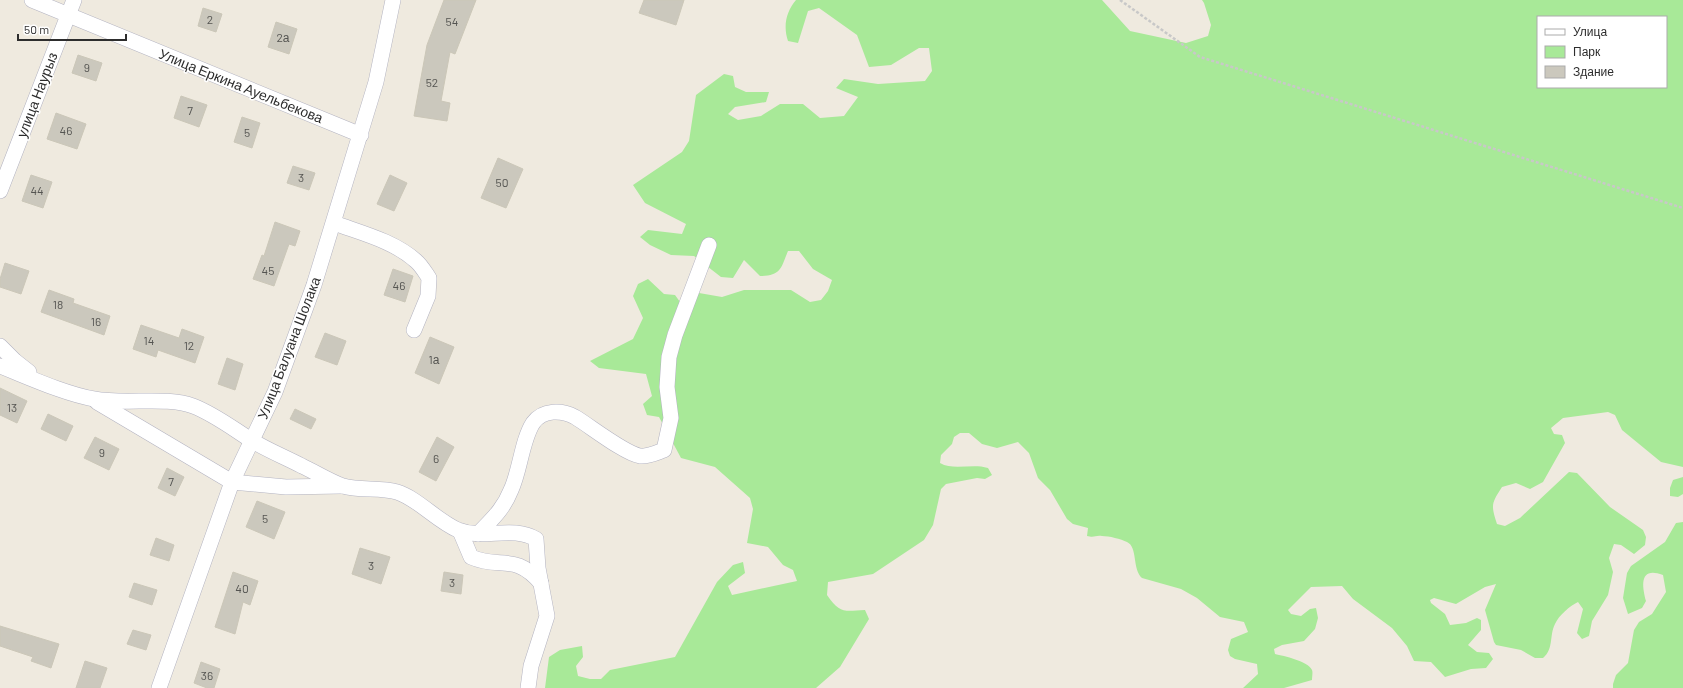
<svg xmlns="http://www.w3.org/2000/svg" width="1683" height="688" font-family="Barlow,sans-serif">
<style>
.green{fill:#a8e998;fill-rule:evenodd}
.building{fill:#cbc8bd;stroke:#cbc7b8}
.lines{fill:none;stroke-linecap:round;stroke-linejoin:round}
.minor-casing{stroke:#b3b3c1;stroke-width:16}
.path{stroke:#c8c8c8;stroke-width:2.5;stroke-dasharray:3 2;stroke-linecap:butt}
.minor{stroke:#fff;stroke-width:15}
.labels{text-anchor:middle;stroke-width:3;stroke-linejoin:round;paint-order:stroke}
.number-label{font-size:12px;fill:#545451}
.street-label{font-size:14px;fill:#2d2d2d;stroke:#fff}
</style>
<rect width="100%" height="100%" fill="#efeadf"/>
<g class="green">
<path d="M796,0h306l28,31 56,12 22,-7 3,-11 -7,-22 -2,-3h481v467l-22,-5 -39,-32 -7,-15 -7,-3 -45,6 -12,10 3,6 8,1 3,8 -22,39 -13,7 -14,-6 -14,4c-11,17 -11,18 -5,37l8,2 15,-8 49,-46 8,1 33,34 33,23 3,7 -1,8 -11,9 -13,-9 -7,-1 -5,14 4,14 -5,23 -16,26 -3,15 -7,3 -5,-6 6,-24 -5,-7c-8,4 -19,13 -23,22 -6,12 -1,25 -12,34h-8l-14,-8 -25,-5 -2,-3 -9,-32 11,-26 -11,3 -29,17 -22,-6 -4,2 1,3 14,11 5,11 16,-2 11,-5 4,2v10l-13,15 9,7 12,1 4,6 -7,9 -15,1 -26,8 -14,-15 -17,-1 -7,-15 -15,-18 -39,-29 -11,-13 -31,1 -23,23 3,4 10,2 9,-7 6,-1 2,10 -3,11 -11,12 -22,4 -8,4 1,5c9,2 33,7 37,16 1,2 0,7 0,10l-28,8h-41l15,-14 -1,-10 -22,-5 -5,-3 -2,-6 3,-11 17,-7 -4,-10 -24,-5 -23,-19 -16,-9 -39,-11c-10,-9 -4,-31 -15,-36 -6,-3 -18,-6 -25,-6 -7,-1 -7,2 -15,0l1,-8 -15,-4 -6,-5 -17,-29 -12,-12 -9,-25 -11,-11 -21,6 -15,-4 -13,-11h-9l-6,4 -2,7 -11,11 -1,8c14,8 32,0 48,5l4,7 -7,4 -8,-1 -31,6 -5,5 -8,36 -9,15 -51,34 -45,8 -1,13c13,19 17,16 38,15l4,9 -29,48 -24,21h-271l4,-31 11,-7 22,-4 1,11 -7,9 2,10 12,3h11l9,-9 65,-13 42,-75 16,-17 10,-3 2,11 -17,13 4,9 65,-14 -4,-11 -10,-5 -15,-18 -21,-4 6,-34 -3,-11 -35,-31 -34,-9 -22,-41 -12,-2 -4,-11 9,-8 -6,-22 -47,-6 -9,-7 43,-22 10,-21 -10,-22 5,-12 10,-5 16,15 11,1 13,18 11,-20 23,4 22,-7h47l19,12 11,-2 7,-9 4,-11 -19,-11 -14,-18h-11c-7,17 -7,25 -28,25l-16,-16 -11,18 -12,-1 -27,-21 -23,-1 -21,-10 -10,-8 8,-7 34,4 4,-10 -41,-21 -12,-18 49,-33 7,-11 7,-46 28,-21 9,2 2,11 11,5h23l-3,10 -31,5 -7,7 10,6 23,-4 19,-12h23l17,14 24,-2 14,-19 -22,-9 8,-9 34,5 47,-3 7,-10 -3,-23h-10l-28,17 -22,2 -12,-32 -38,-27 -11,3 -10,32 -10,-2c-5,-15 -2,-29 8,-41zM1538,17h128v70h-128z"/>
<path d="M1683,477v17l-5,3 -8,-1v-8l3,-8z"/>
<path d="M1683,522v166h-70v-4l3,-9 12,-12 6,-33 5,-8 13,-8 14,-22 -3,-17c-24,-9 -21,11 -17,26l-4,7 -14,6 -5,-16 4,-25 4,-7 34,-24 11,-19z"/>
</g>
<g class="building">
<path d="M444,0h32l-21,54 -5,-2 -9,49 9,2 -3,18 -33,-5 13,-71z"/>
<path d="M644,0h40l-8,25 -37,-12z"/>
<path d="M203,8l19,6 -6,18 -18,-6z"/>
<path d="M276,22l21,7 -8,25 -21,-7z"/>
<path d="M78,55l24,8 -6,18 -24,-8z"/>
<path d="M181,96l26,9 -8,22 -25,-9z"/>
<path d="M56,113l30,11 -9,25 -30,-10z"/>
<path d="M242,117l18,6 -8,25 -18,-6z"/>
<path d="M498,158l25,11 -17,39 -25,-10z"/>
<path d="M293,166l22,7 -6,17 -22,-7z"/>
<path d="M31,175l21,7 -9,26 -21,-7z"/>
<path d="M390,175l17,8 -13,28 -17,-7z"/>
<path d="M275,222l25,9 -5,15 -6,-2 -15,42 -21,-7 9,-24 2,1z"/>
<path d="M5,263l24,8 -8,23 -21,-7v-8z"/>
<path d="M393,269l20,7 -8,26 -21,-7z"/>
<path d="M49,290l25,9 -1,4 37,13 -6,19 -63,-23z"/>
<path d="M141,325l38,13 3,-9 22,8 -9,26 -37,-13 -2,7 -23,-8z"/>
<path d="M325,333l21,8 -9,24 -22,-8z"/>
<path d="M430,337l24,10 -15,37 -24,-11z"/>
<path d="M227,358l16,6 -8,26 -17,-6z"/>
<path d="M0,388l27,13 -10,22 -17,-8z"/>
<path d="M295,409l21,10 -5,10 -21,-10z"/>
<path d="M48,414l25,12 -7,15 -25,-12z"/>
<path d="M95,437l24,12 -10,21 -25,-12z"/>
<path d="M437,437l17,10 -18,34 -17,-9z"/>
<path d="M167,468l17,9 -9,19 -17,-8z"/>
<path d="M257,501l28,11 -11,27 -28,-12z"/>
<path d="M156,538l18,7 -5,16 -19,-6z"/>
<path d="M360,548l30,9 -9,27 -29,-10z"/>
<path d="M233,572l25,9 -8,24 -7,-3 -8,32 -20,-7z"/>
<path d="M444,572l19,3 -2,19 -20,-3z"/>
<path d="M134,583l23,7 -5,15 -23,-8z"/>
<path d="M0,626l59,18 -8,24 -20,-7 2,-4 -33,-11z"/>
<path d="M133,630l18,5 -5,15 -19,-6z"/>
<path d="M85,661l22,7 -7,20h-24z"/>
<path d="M201,662l19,7 -6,19h-7l-13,-5z"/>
</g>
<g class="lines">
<defs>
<g id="minor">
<path d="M32,0l329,135"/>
<path d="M0,191l74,-191"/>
<path d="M334,223c27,10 60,18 82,38 5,4 9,11 13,17l-1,18 -14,34"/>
<path d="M0,346l15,15 14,11"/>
<path d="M0,366c28,11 65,28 94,33 31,6 72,-3 99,7 21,8 39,22 58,34 16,10 34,17 51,26 13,6 27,15 41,20 17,5 37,1 54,6 20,6 40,29 61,38 25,10 55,-5 78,9l2,29 9,48 -16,50 -3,22"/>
<path d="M97,402l135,80 54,5 55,-1"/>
<path d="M460,531l11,26c30,13 43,-5 70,26"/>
<path d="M478,534c14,-15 25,-24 33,-44 9,-19 11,-50 22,-67 10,-14 29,-13 42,-6 15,9 49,36 65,39 8,1 16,-3 24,-6l7,-32 -4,-31 2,-30 6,-22 34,-90"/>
<path d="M159,688l73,-206 43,-90 39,-107 62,-203 17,-82"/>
</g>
</defs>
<use href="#minor" class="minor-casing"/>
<path class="path" d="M1120,0l80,57 483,151"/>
<use href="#minor" class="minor"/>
</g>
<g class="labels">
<g class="number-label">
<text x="210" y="24">2</text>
<text x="452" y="26">54</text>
<text x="283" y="42">2а</text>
<text x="87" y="72">9</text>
<text x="432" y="87">52</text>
<text x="190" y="115">7</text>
<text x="66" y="135">46</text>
<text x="247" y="137">5</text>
<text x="301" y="182">3</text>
<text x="502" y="187">50</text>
<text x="37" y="195">44</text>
<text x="268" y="275">45</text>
<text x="399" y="290">46</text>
<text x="58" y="309">18</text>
<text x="96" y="326">16</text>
<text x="149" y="345">14</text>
<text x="189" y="350">12</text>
<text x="434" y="364">1а</text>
<text x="12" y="412">13</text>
<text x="102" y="457">9</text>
<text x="436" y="463">6</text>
<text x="171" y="486">7</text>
<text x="265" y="523">5</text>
<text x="371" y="570">3</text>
<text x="452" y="587">3</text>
<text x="242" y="593">40</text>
<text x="207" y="680">36</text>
</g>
<g class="street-label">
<text transform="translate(241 86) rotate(22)" y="5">Улица Еркина Ауельбекова</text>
<text transform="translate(37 95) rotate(-69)" y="5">улица Наурыз</text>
<text transform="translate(289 348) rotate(-69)" y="5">Улица Балуана Шолака</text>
</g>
</g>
<rect x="1537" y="16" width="130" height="72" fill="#ffffff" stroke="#ababab"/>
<rect x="1545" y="29" width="20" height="6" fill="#ffffff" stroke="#ababab"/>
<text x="1573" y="36" font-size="12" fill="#2d2d2d">Улица</text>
<rect x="1545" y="46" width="20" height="12" fill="#a8e998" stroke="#ababab"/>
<text x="1573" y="56" font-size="12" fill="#2d2d2d">Парк</text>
<rect x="1545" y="66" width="20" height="12" fill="#cbc8bd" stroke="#ababab"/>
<text x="1573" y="76" font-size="12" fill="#2d2d2d">Здание</text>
<path d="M18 34v6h108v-6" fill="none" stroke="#2d2d2d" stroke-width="2"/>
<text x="24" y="34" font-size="12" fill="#2d2d2d" stroke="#ffffff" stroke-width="3" paint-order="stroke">50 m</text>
</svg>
